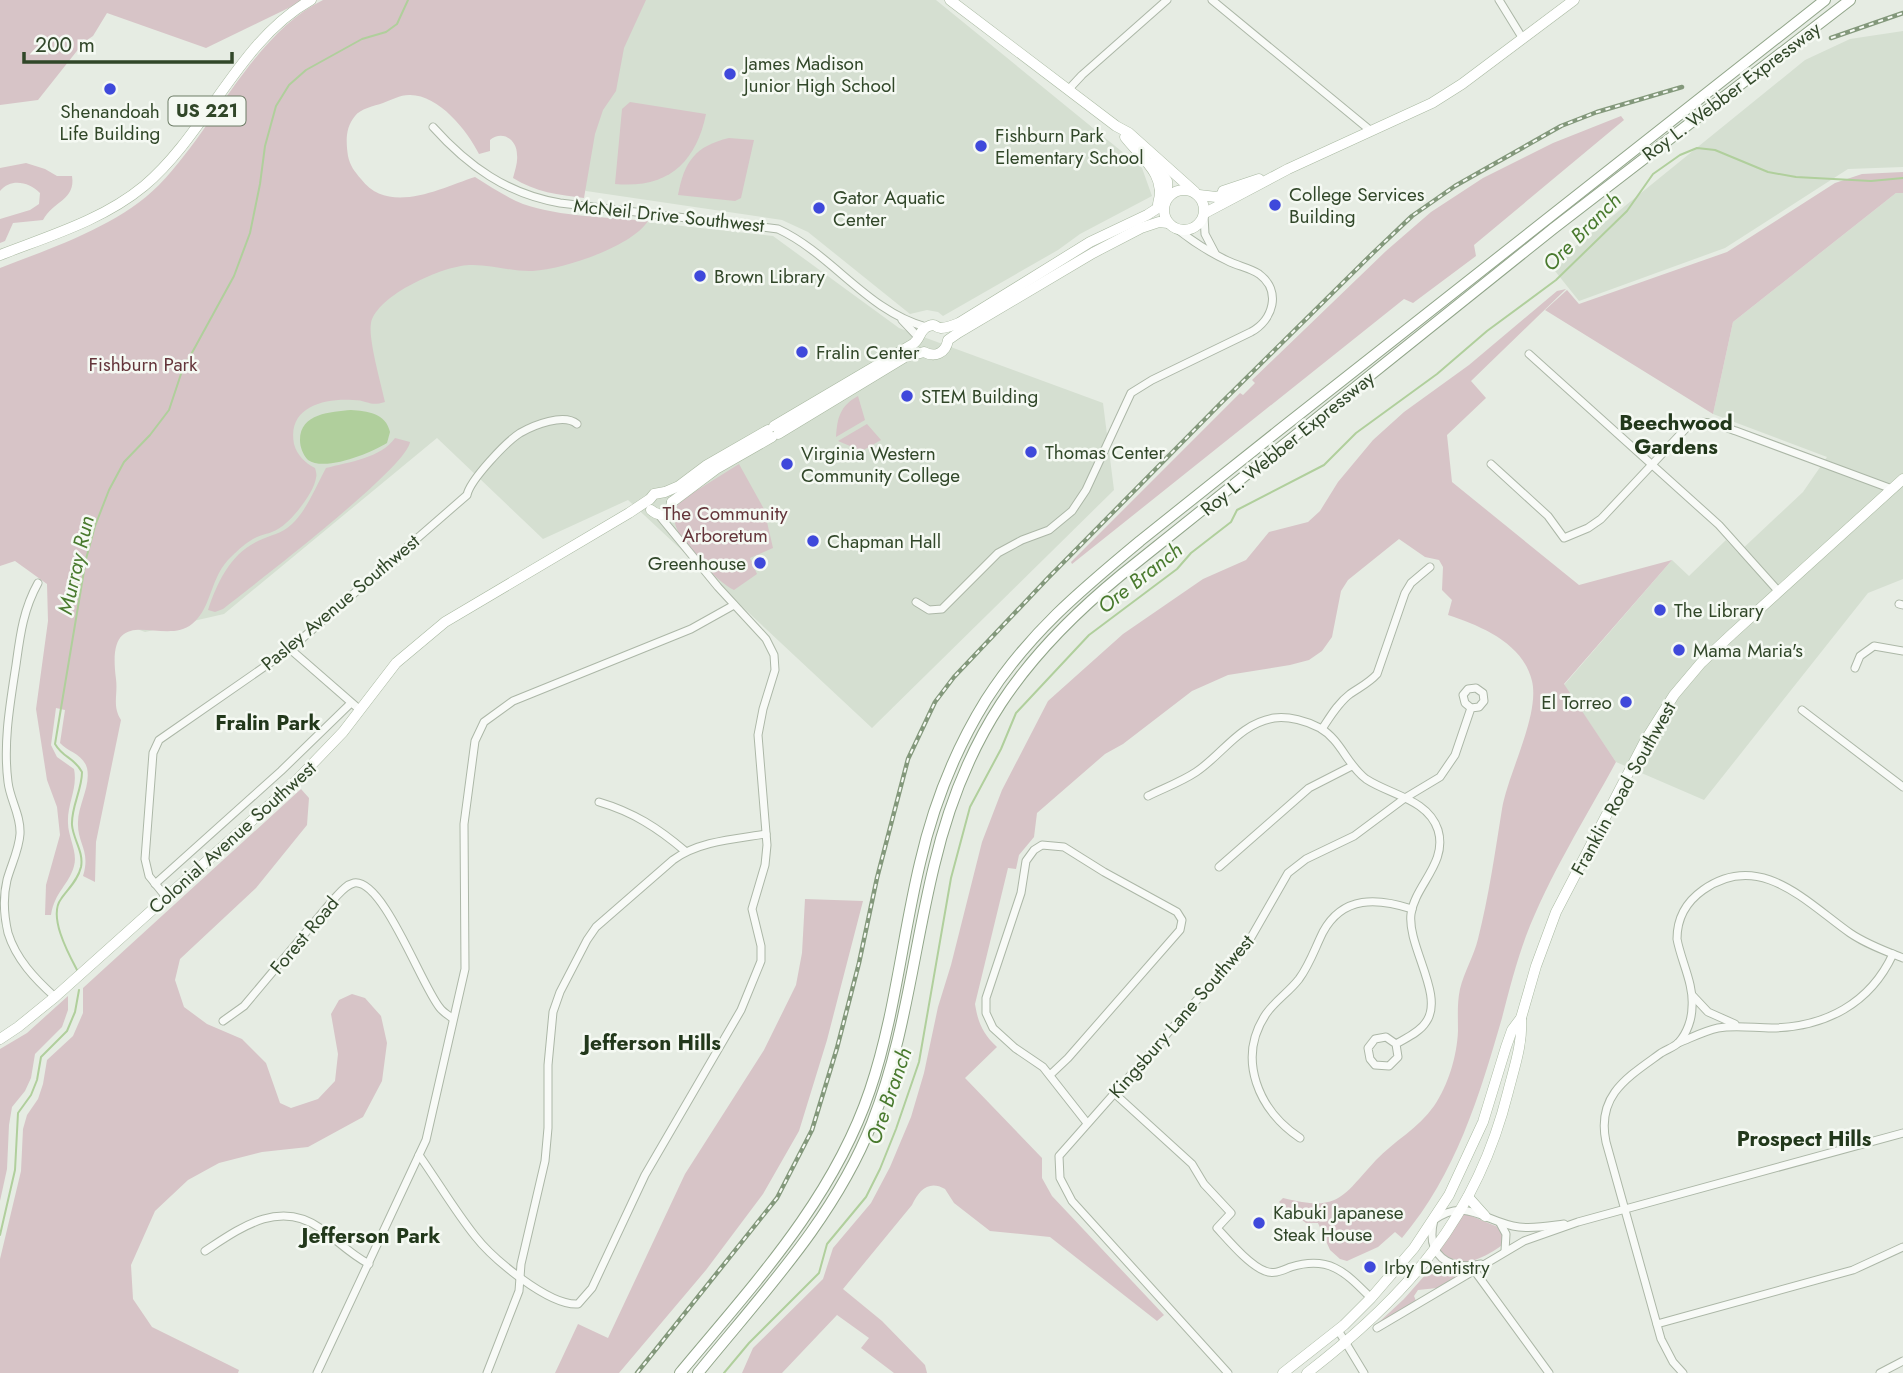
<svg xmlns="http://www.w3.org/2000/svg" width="1903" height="1373" font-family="Jost,sans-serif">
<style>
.built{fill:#d5dfd1}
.green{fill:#d7c4c7}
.water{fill:#b0cf9c}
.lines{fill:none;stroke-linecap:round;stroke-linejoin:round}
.stream{stroke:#b0cf9c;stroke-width:2}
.minor-casing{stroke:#acb7a7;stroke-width:9}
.major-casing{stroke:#a9b9a1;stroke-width:11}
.highway-casing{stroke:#91a589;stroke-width:12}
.minor{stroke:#f8faf7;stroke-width:7}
.major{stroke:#fff;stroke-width:10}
.highway{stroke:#fff;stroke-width:10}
.rail-casing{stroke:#83987b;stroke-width:4.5}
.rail{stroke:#f5f9f3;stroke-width:2;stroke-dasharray:5;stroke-linecap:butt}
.poi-dot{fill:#3f49db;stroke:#f5f9f3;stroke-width:2.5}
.labels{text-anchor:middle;stroke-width:5;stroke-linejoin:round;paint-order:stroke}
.shield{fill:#f5f9f3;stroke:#6c7c66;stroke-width:2}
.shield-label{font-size:18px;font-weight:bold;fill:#314729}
.poi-label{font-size:19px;fill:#314729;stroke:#f5f9f3;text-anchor:start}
.street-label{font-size:19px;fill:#314729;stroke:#f5f9f3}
.park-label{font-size:19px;fill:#64353a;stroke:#f5f9f3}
.water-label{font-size:21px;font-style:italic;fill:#497a2e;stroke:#f5f9f3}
.neighbourhood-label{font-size:21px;font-weight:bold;fill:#22381b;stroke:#f5f9f3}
</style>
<rect width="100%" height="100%" fill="#e6ece3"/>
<g class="built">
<path d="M611,0h325l206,168 10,28 -72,38 -22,16 -115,66 -5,-4 -11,-2 -17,4 -102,-82 -26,-12 -196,-29 -84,-61z"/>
<path d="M1903,31v136l-55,2 -123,79 -146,53 -28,-35 254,-206 45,-21z"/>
<path d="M1896,193h7v386l-35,14 -164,207 -88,-38 -52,-77 108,-125 17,16 37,-36 12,13 65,-61 24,-35 -114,-43 20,-92z"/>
<path d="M610,218l163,18 126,92 204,75 11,87 -242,238 -244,-228 -85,39 -106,-101 -213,176 -79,18 -21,-8 305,-381z"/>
</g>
<g class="green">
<path d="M0,0h305l-99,48 -99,-35 -14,23 -9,6 -46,58 -38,5z"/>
<path d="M323,0h323l-22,48 -8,43 -13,19 -8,24 -11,64c-25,-3 -49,-6 -71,-20 2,-8 5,-16 4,-23 0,-16 -15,-25 -27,-15v11l-11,3c-12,-24 -41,-60 -70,-59 -9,0 -18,5 -26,8 -9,3 -23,6 -28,13 -10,12 -9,26 -7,40 2,10 7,16 13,23 28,37 80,9 114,-2 16,10 31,20 48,27 37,13 86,13 125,17 -17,26 -84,48 -115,50 -21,1 -43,-7 -64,-6 -26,1 -92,30 -98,58 -3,16 10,60 14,79 -16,5 -17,-2 -32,-2 -29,-2 -66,7 -59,44 3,11 11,19 21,24 1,3 2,7 1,10 -2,15 -25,44 -38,51 -7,5 -17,5 -25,10 -7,4 -15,11 -21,17 -23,21 -19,51 -40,68 -29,24 -87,-27 -76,55 2,16 -4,27 5,41l-25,122 -1,40 -12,-6c8,-26 -6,-32 -5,-54 0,-17 13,-36 9,-54 -4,-14 -19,-16 -27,-25l5,-33 -9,-2 -5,37 6,12 17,12c4,19 -7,35 -6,54 0,14 10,29 6,43 -5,19 -19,25 -23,49h-6l1,-30 14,-50 -3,-28 -10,-27 -11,-71 12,-88 -1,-37 -32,-23 -15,5v-298c54,-21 118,-42 159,-83 55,-56 94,-151 164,-185z"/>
<path d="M630,102l76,12c-10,49 -39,75 -91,70l7,-75z"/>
<path d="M1621,116l3,4 -150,125 2,11 -63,47 -9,-4 -332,265 -1,-2 169,-169 3,2 12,-12 -3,-3 134,-129 45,-39 52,-34 70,-35z"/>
<path d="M729,138l25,2 -13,58 -6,3 -57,-6c6,-33 17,-49 51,-57z"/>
<path d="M26,163l19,6 12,7h15c4,24 -19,25 -29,44l-30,3 -8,18 -5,2v-24l30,-9 9,-6 1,-11c-11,-11 -29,-15 -40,-2v-23z"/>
<path d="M1903,172v21h-7l-163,129 -20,92 -168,-104 22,-20 12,14 148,-52 108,-69 27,-9z"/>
<path d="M1566,289l-95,92 15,17 -39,37 5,47 127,103 93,-25 -108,124 52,78c-31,57 -67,114 -90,174 -10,27 -17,55 -24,82 -23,79 -46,156 -100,220l-7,-6 -17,15 -31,14 -7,-2 -10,-9 -12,-27h-12l-27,-21 4,-4c56,14 58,0 93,-38 18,-19 43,-32 58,-54 14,-20 23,-50 24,-75 0,-14 -1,-28 2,-42 4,-17 14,-33 18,-50 11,-43 17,-87 24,-130 6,-36 38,-94 30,-128 -9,-38 -51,-55 -84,-66l4,-15 -10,-10 1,-23 -4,-7 -14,-3 -26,-18 -51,41 -7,11 -9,46 -10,14 -13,9 -19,5 -62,10 -36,16 -69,53 -18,10 -68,59 -3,24 -15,18 -3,14 -8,-1 -33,136c3,19 8,30 22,43l-32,31 77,80v20l10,18 112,119 -7,6 -107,-84 -60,-6 -36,-28 -9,-14c-16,-9 -26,1 -33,16l-69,84 39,32 43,44 2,8h-33l-33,-25 8,-10 -32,-23 -55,58h-40l11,-25 70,-69 10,-31 38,-45 19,-36 21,-50 13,-44 14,-66 13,-42 31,-123 20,-52 46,-89 75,-67 80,-55 43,-19 23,-28 39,-10 12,-11 18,-29 35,-42 31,-28 65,-47 88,-74z"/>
<path d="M858,396l7,24 -29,17c1,-19 4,-31 22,-41z"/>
<path d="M867,424l14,16 -19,11 -24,-10z"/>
<path d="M395,438l15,4c-3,26 -158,144 -187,167l-8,3 -7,-2c9,-27 22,-56 50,-69 12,-6 24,-7 34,-17 15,-14 24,-38 34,-56 23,-6 55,-10 69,-30z"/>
<path d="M739,464l25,45 9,39 -23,10 7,16 -23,16c-17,-8 -50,-44 -57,-61 -5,-11 -3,-23 6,-30z"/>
<path d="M301,789l8,9 -2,27 -51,63 -76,71 -5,21 9,27 23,17 35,15 24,24 14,40 11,5 27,-9 17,-18 3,-27 -7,-40 8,-14 13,-6 13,4 16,18 6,27 -5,38 -19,36 -55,30 -46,5 -43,11 -31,17 -33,31 -24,54 2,34 19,28 87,43 -1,3h-238v-114l21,-88 2,-42 4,-14 11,-16 5,-15 4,-24 26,-24 10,-23v-25z"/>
<path d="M805,899l58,2 -36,139 -28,91 -36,63 -57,76 -87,103h-64l23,-49 30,14 77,-164 79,-124 32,-65 6,-32z"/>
<path d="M68,996v14l-6,17 -27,27 -4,24 -6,13 -13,16 -3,18 -2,44 -7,32v-152l27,-16z"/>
<path d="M1464,1213l34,14 4,4v14c-11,9 -34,21 -49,17 -4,-2 -10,-7 -14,-10z"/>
<path d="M1442,1263l17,6 -2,7 -20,12 -19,2 -4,6 2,5 -40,24 28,-26 30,-34z"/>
</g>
<path class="water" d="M351,410c16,1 35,3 39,22l-3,11c-16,10 -62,29 -79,17 -5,-5 -8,-13 -8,-20 0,-27 31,-28 51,-30z"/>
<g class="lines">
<g class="stream">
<path d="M77,970c-9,-17 -29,-54 -16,-71 7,-10 17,-19 20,-32 3,-15 -8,-28 -9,-42 -1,-18 10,-35 10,-53 -9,-16 -18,-13 -27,-28l31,-185 9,-33 14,-36 15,-28 26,-27 19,-25 13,-39 52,-95 16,-43 10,-49 5,-38 11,-40 13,-21 17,-15 56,-31 24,-7 11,-8 11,-24"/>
<path d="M0,1235l15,-65 3,-57 13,-18 6,-15 4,-23 26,-26 8,-19 4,-22"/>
<path d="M724,1373l25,-30 70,-70 8,-29 39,-47 14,-28 16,-40 23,-67 32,-184 19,-71 31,-58 15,-36 73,-78 88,-66 14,-16 40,-31 6,-12 87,-45 32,-32 81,-59 50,-43 69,-51 71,-69 26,-37 27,-19 17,-7 18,2 53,22 28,5 75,4 32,-3"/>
</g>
<defs>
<g id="minor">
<path d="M1212,0l159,131"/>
<path d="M1499,0l24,39"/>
<path d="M1068,90l14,-15 85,-75"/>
<path d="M433,127c35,39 74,67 127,76l218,26c54,25 89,82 148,98"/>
<path d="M1204,216l1,18 10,19"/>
<path d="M902,320l17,18"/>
<path d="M1529,354l190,171 60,67"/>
<path d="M1491,464l57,52 16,22 24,-10 13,-9 88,-94c15,-7 33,1 47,6l156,58"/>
<path d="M38,583c-15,27 -18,53 -22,82 -6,39 -13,78 -8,117 2,18 13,33 12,52 -1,16 -9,31 -13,46 -4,17 -3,36 1,53 8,26 27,46 47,64"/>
<path d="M916,602l13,8 13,-1 56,-56 24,-13 27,-10 23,-19 14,-21 45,-97 21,-13 99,-48c22,-12 31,-41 8,-58 -9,-6 -21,-8 -31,-13 -17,-8 -36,-20 -51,-32"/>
<path d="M1899,604l4,1"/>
<path d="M290,649l70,61"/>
<path d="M1855,668l5,-12 14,-10 29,5"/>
<path d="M1802,710l101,77"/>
<path d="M1322,729c8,-12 16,-26 28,-35 10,-7 19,-11 27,-20l28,-81 6,-10 19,-16"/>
<path d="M1148,796c16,-8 33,-14 48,-24 27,-18 43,-48 78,-54 15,-2 33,3 46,10 21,12 27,37 46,51 24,16 62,20 72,51 10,33 -23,55 -27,84 -4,32 34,82 15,108 -6,10 -20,16 -30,22l-10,-7 -11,2 -7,9 2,11 5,6 14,1 9,-9 -2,-13"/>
<path d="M599,802c34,10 59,26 86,49"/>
<path d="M1219,867l90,-79 43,-22"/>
<path d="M155,884l126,-113 70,-68"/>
<path d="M166,897l-17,-21 -4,-17 8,-106 6,-13 131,-91 177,-154c3,-15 39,-53 53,-62 14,-8 44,-20 57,-9"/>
<path d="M1693,996l15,16 27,12"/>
<path d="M223,1021l21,-15 89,-106c6,-6 12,-15 21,-17 29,-5 68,104 86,125 3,4 8,7 12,10"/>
<path d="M1678,1043c13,-5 26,-12 40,-15 18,-3 36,0 54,0 53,-1 98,-24 121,-74"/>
<path d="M1050,1075l18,-17 112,-128 2,-10 -5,-8 -73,-40 -40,-25 -22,-2 -8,5 -8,11 -5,32 -35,105v15l7,15 22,20 28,19 44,56"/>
<path d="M1114,1093l78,71 12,20 27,29 -14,15c12,13 32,37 48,43 9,4 18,-1 26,-4 39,-12 55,6 80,31"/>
<path d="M1300,1138c-41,-27 -64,-79 -34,-124 9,-13 23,-22 33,-35 11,-15 16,-31 24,-47 20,-37 55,-34 89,-23"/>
<path d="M419,1155c19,27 36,56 56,81 18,23 74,70 103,68l14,-16 53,-113 96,-165 20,-49v-15l-9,-37 13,-44 2,-20 -9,-110 5,-26 12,-39 -1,-15 -8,-16 -48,-52 -60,-73"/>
<path d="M1500,1223l6,11 -1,17"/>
<path d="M205,1251c35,-23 74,-52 115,-23 17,12 30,26 49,36"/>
<path d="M1481,1264c-33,7 -56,-9 -47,-44 32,-24 52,3 85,7 15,2 30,-1 45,-3"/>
<path d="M1474,1270l75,103"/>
<path d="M1657,1324l196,-54 50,-23"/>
<path d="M1377,1328l147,-87 54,-19 325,-89"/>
<path d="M1338,1330l26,43"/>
<path d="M317,1373l109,-233 39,-171 -1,-145 11,-83 9,-19 29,-21 178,-72 43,-24"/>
<path d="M487,1373l32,-82 2,-27 24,-103 3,-33v-63l5,-53 7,-20 27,-52 9,-13 77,-67c26,-19 62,-21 93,-26"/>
<path d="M1228,1373l-156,-172 -12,-23 -1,-22 190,-215 39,-68 18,-14 48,-23 51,-38 35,-21 15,-22 16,-47 -6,-5 -2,-8 5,-6 8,-1 7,5 1,8 -5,6 -8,1"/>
<path d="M1683,1373l-10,-11 -12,-23 -55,-197c-10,-47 22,-65 55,-89 6,-4 14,-6 18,-11 8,-9 13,-23 13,-35 2,-23 -11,-46 -15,-68 0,-22 9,-37 26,-49 57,-40 103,12 147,43 16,11 35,18 53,25"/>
<path d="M1880,1373l23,-12"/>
</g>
<g id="major">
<path d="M950,0l166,126 13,7 66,59"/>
<path d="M1125,137c16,21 42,37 33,67"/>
<path d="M1154,162l13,19v17"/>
<circle cx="1184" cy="210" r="20"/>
<path d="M1223,191l36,-12"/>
<path d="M1199,195l17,2 13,-4"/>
<path d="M1205,213l83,-44 144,-66 30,-19 112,-84"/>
<path d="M0,255c49,-19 103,-35 144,-69 63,-53 94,-145 167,-186"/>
<path d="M774,426l139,-82c8,-5 6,-15 16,-18 8,-3 4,1 12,2 5,0 13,-3 18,-5l131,-81 57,-27 17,-11"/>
<path d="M778,434l127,-77 19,-5c11,6 22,1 24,-12l10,-7 135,-80 48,-25 18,-6 9,1"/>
<path d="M672,502l44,-33 56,-32"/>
<path d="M651,510c9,8 20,4 21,-8"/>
<path d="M0,1039l18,-12 37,-30 240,-215 48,-50 53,-69 49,-41 184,-109 21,-14 4,-5 11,-2 14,-6 28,-21 61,-35"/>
<path d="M1468,1197l17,19"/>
<path d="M1283,1373l61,-48 27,-27 43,-50 35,-53 34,-73 23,-75 6,-17 9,-12 15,-52 20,-54 89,-171 29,-46 27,-32 31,-29 171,-155"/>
<path d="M1307,1373c100,-77 170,-156 201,-281 6,-24 15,-49 13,-74"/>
</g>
<g id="highway">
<path d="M680,1373c73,-88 153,-173 190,-283 25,-74 32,-152 50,-227 13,-57 35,-113 66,-163 42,-66 95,-110 154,-159 46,-37 92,-73 138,-110 182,-145 364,-289 547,-431"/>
<path d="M698,1373c64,-79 136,-154 174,-250 33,-83 41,-171 62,-257 30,-128 86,-208 187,-291l433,-347 296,-228"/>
</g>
</defs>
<use href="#minor" class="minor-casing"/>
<use href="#major" class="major-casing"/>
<use href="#highway" class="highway-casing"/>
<use href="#minor" class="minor"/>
<use href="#major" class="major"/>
<use href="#highway" class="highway"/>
<defs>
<g id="rail">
<path d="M1831,38l72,-25"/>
<path d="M637,1373l140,-175 35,-68 25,-82 22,-85 18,-85 31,-119 27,-57 19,-25 94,-99 172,-174 153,-151 39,-37 43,-30 106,-60 36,-14 85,-25"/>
</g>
</defs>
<use href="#rail" class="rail-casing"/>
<use href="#rail" class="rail"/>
</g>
<g class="poi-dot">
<circle cx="730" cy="74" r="7"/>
<circle cx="110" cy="89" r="7"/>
<circle cx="981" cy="146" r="7"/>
<circle cx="1275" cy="205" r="7"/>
<circle cx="819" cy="208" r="7"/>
<circle cx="700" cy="276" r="7"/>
<circle cx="802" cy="352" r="7"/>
<circle cx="907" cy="396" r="7"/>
<circle cx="1031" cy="452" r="7"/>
<circle cx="787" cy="464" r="7"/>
<circle cx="813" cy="541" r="7"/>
<circle cx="760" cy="563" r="7"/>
<circle cx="1660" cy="610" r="7"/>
<circle cx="1679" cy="650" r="7"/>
<circle cx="1626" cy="702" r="7"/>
<circle cx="1259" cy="1223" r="7"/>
<circle cx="1370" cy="1267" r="7"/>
</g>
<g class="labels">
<rect class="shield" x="168.5" y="96.5" width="77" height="29" rx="5"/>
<g class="shield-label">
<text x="207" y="117">US 221</text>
</g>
<g class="poi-label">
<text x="744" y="70">James Madison<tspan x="744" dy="22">Junior High School</tspan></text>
<text x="110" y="118" text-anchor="middle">Shenandoah<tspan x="110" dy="22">Life Building</tspan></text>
<text x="995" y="142">Fishburn Park<tspan x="995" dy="22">Elementary School</tspan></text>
<text x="1289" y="201">College Services<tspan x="1289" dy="22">Building</tspan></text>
<text x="833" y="204">Gator Aquatic<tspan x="833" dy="22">Center</tspan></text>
<text x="714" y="283">Brown Library</text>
<text x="816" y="359">Fralin Center</text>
<text x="921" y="403">STEM Building</text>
<text x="1045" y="459">Thomas Center</text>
<text x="801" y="460">Virginia Western<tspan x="801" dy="22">Community College</tspan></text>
<text x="827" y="548">Chapman Hall</text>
<text x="746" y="570" text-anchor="end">Greenhouse</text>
<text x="1674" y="617">The Library</text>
<text x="1693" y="657">Mama Maria's</text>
<text x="1612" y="709" text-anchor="end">El Torreo</text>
<text x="1273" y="1219">Kabuki Japanese<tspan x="1273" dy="22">Steak House</tspan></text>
<text x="1384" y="1274">Irby Dentistry</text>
</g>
<g class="street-label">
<text transform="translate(1731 91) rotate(-37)" y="7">Roy L. Webber Expressway</text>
<text transform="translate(669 215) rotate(6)" y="7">McNeil Drive Southwest</text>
<text transform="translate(1287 443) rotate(-39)" y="7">Roy L. Webber Expressway</text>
<text transform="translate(340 602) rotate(-40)" y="7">Pasley Avenue Southwest</text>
<text transform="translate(1623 788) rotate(-61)" y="7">Franklin Road Southwest</text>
<text transform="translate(232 837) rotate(-42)" y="7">Colonial Avenue Southwest</text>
<text transform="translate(304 935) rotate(-50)" y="7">Forest Road</text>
<text transform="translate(1181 1016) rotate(-49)" y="7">Kingsbury Lane Southwest</text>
</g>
<g class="park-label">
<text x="143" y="371">Fishburn Park</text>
<text x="725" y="520">The Community<tspan x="725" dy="22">Arboretum</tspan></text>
</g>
<g class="water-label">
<text transform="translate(1582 232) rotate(-45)" y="7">Ore Branch</text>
<text transform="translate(76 565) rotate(-77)" y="7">Murray Run</text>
<text transform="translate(1140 578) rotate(-38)" y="7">Ore Branch</text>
<text transform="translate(889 1096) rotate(-71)" y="7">Ore Branch</text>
</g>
<g class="neighbourhood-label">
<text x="1676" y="430">Beechwood<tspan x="1676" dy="24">Gardens</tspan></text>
<text x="268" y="730">Fralin Park</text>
<text x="652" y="1050">Jefferson Hills</text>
<text x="1804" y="1146">Prospect Hills</text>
<text x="371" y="1243">Jefferson Park</text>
</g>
</g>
<path d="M24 52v10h208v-10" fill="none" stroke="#314729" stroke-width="3.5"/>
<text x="35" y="52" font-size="21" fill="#314729" stroke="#f5f9f3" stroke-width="5" paint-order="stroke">200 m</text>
</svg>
